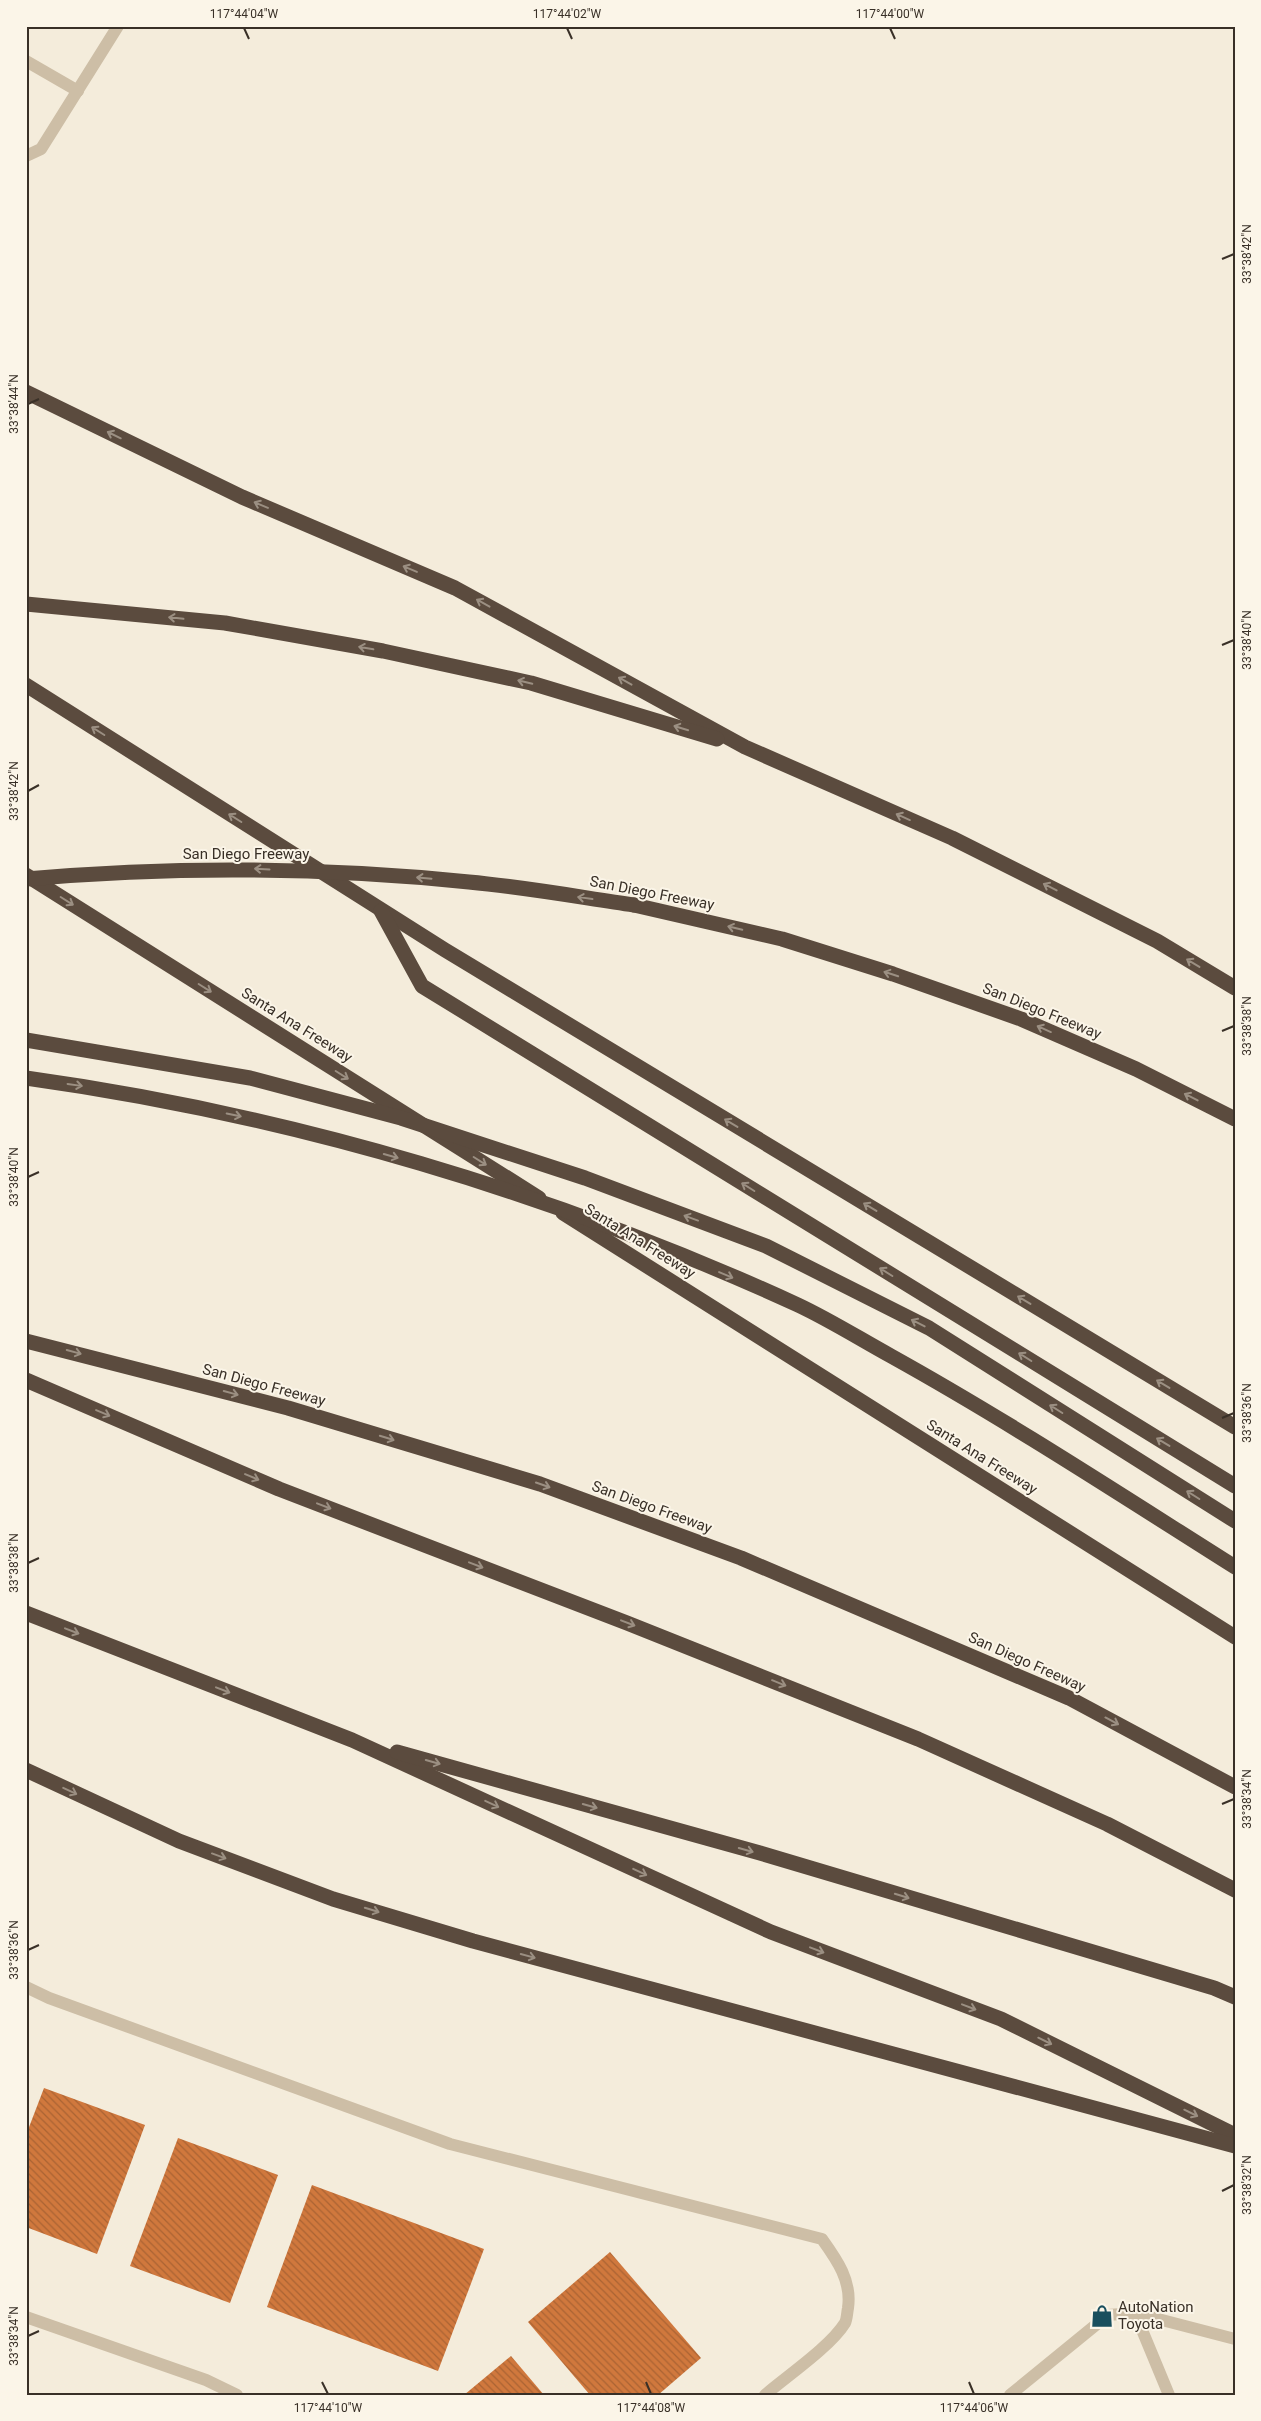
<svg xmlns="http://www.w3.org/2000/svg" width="1261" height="2421" font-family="Roboto,sans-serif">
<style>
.building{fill:url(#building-back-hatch)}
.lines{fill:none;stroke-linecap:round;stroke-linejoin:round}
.minor{stroke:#cdbea6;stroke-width:12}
.highway{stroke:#5b4b3e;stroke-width:15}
.highway-bridge{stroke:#5b4b3e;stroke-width:15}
.oneway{stroke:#9b8f82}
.ticks{fill:none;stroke:#393027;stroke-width:2}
.labels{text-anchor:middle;stroke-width:4;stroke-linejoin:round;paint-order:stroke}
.street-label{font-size:15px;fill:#393027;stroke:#fbf5e8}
.poi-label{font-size:15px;fill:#393027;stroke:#fbf5e8;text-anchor:start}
.neatline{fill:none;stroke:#393027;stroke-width:2}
.ticks-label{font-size:12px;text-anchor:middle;fill:#393027}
</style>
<defs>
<pattern id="building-back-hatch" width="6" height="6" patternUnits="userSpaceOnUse" patternTransform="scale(1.25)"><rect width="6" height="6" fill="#d0783d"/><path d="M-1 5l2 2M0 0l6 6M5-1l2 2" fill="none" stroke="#aa6333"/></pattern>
</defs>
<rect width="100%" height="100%" fill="#f4ecdb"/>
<g class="building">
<path d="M44,2088l101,37 -48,129 -71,-27v-92z"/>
<path d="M178,2138l100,37 -48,128 -100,-37z"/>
<path d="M312,2185l172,64 -46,122 -171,-64z"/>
<path d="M610,2252l91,106 -43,37h-68l-62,-73z"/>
<path d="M511,2356l33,39h-80z"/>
</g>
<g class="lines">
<g class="minor">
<path d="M26,61l52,30"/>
<path d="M26,156l15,-7 77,-123"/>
<path d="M26,1987l23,11 401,146 372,95c15,21 30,42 26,69 -1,5 -1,11 -3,15 -15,24 -58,53 -80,72"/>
<path d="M1135,2313l34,82"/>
<path d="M26,2317l180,63 31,15"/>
<path d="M1010,2395l98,-80 27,-2 100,26"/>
</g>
<g class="highway">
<path d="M26,392l216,105 213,91 290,159 207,91 205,103 78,47"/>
<path d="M26,604l199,19 158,28 148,32 186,56"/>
<path d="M26,685l419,265 790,477"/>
<path d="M26,875l513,323"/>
<path d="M634,905l148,34 111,35 128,45 115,50 99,50"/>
<path d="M381,911l41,75 813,500"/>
<path d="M563,1213l672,424"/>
<path d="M26,1341l262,67 252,76 201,74 328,140 166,89"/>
<path d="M26,1380l253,109 348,134 291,116 189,85 128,66"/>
<path d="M26,1613l326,127 419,192 230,87 234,116"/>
<path d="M397,1752l363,101 454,135 21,9"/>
<path d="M26,1770l153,71 154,58 140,42 762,205"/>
</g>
<g class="highway-bridge">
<path d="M26,879c148,-13 296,-12 443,3 55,5 110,15 165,23"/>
<path d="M26,1040l224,38 151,40 184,60 181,68 163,82 306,193"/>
<path d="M26,1078c266,37 528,115 772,227 32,15 62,34 93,51 117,65 230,139 344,211"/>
</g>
</g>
<defs><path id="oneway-shaft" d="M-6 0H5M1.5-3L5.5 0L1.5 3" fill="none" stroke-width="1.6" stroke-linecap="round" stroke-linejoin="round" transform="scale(1.25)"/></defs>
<g class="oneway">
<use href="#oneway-shaft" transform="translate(114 435) rotate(-154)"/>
<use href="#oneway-shaft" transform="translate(261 505) rotate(-157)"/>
<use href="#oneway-shaft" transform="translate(410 569) rotate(-157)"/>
<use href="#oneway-shaft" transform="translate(483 603) rotate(-151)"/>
<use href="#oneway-shaft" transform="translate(176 618) rotate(-174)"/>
<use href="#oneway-shaft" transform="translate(366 648) rotate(-170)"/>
<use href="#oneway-shaft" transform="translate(625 681) rotate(-151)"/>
<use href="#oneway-shaft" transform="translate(525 682) rotate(-167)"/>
<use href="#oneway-shaft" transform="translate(681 728) rotate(-163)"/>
<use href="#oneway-shaft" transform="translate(98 731) rotate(-148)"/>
<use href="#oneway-shaft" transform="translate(903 817) rotate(-156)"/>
<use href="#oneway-shaft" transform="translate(235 818) rotate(-148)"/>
<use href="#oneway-shaft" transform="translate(262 869) rotate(-177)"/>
<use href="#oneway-shaft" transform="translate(424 878) rotate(-175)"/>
<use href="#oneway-shaft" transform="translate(1050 887) rotate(-153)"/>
<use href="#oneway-shaft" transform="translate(585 898) rotate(-172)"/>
<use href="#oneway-shaft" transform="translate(67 901) rotate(32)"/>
<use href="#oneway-shaft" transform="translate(735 928) rotate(-167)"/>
<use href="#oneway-shaft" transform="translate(1193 963) rotate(-149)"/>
<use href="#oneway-shaft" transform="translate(891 974) rotate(-162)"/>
<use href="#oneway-shaft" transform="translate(205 988) rotate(32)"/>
<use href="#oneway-shaft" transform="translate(1044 1029) rotate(-156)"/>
<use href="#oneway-shaft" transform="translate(342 1075) rotate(32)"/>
<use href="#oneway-shaft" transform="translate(75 1085) rotate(8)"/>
<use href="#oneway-shaft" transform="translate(1191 1097) rotate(-153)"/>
<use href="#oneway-shaft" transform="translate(234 1115) rotate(12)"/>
<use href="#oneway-shaft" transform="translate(731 1123) rotate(-149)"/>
<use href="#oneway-shaft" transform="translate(391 1156) rotate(16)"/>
<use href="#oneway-shaft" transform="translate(480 1161) rotate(32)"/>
<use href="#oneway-shaft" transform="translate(748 1187) rotate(-148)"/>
<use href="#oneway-shaft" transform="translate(870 1207) rotate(-149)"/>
<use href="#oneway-shaft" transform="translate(691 1218) rotate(-160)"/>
<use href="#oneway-shaft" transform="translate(886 1272) rotate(-148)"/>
<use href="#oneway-shaft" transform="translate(726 1275) rotate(23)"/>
<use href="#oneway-shaft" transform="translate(1024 1300) rotate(-149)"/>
<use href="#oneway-shaft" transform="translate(918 1323) rotate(-153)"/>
<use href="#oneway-shaft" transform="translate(74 1352) rotate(15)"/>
<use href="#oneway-shaft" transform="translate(1025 1357) rotate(-148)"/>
<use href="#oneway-shaft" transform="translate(1163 1384) rotate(-149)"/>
<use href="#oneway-shaft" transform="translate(231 1393) rotate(15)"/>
<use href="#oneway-shaft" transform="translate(1056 1409) rotate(-148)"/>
<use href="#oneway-shaft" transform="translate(103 1413) rotate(23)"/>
<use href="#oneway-shaft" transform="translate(387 1438) rotate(17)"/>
<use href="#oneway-shaft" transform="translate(1163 1442) rotate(-149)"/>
<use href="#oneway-shaft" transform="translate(252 1477) rotate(23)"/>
<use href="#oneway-shaft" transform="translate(543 1485) rotate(19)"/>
<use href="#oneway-shaft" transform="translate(1193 1495) rotate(-148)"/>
<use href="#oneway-shaft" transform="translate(324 1506) rotate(21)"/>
<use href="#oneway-shaft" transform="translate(476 1565) rotate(21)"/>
<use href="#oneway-shaft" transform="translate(628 1623) rotate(21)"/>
<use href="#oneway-shaft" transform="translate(72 1631) rotate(21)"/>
<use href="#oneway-shaft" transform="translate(779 1683) rotate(22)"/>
<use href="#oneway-shaft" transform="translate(223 1690) rotate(21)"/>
<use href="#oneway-shaft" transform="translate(1112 1721) rotate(28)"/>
<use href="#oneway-shaft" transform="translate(433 1762) rotate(16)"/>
<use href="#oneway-shaft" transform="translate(70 1791) rotate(25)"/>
<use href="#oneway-shaft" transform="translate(492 1804) rotate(25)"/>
<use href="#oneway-shaft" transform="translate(590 1806) rotate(16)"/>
<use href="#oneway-shaft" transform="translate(746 1850) rotate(16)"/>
<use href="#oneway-shaft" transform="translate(219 1856) rotate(20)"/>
<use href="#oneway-shaft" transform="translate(640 1872) rotate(25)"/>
<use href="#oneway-shaft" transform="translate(902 1896) rotate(17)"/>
<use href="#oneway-shaft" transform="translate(372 1910) rotate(17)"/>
<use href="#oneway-shaft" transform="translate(817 1950) rotate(21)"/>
<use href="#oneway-shaft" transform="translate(528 1956) rotate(15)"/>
<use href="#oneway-shaft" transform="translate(969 2007) rotate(21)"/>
<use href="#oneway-shaft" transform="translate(1045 2041) rotate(26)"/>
<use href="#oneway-shaft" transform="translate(1191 2113) rotate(26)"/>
</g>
<path class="ticks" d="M244,28l5,11M567,28l5,11M890,28l5,11M1222,259l12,-5M28,404l11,-5M1222,645l12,-5M28,791l11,-6M1222,1031l12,-5M28,1177l11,-5M1222,1418l12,-5M28,1563l11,-5M1222,1804l12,-5M28,1950l11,-5M1222,2191l12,-6M28,2336l11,-5M322,2382l6,12M646,2382l5,12M969,2382l5,12"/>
<defs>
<symbol id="shop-bare" viewBox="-9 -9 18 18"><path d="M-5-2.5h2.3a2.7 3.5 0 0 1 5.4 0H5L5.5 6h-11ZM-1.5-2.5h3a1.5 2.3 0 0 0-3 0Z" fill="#194f5e" stroke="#fbf5e8" stroke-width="2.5" paint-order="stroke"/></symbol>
</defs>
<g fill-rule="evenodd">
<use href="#shop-bare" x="1086" y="2300" width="32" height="32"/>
</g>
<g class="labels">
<g class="street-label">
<text x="246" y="859">San Diego Freeway</text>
<text transform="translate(652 893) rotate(11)" y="5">San Diego Freeway</text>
<text transform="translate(1042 1011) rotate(22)" y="5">San Diego Freeway</text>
<text transform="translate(297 1025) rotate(32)" y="5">Santa Ana Freeway</text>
<text transform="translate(640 1241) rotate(32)" y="5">Santa Ana Freeway</text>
<text transform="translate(264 1385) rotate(15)" y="5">San Diego Freeway</text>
<text transform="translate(982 1457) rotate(32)" y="5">Santa Ana Freeway</text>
<text transform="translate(652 1507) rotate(20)" y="5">San Diego Freeway</text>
<text transform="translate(1027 1662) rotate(24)" y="5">San Diego Freeway</text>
</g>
<g class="poi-label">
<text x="1118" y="2312">AutoNation<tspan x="1118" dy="17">Toyota</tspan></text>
</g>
</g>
<rect width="1261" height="2421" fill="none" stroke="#fbf5e8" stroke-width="55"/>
<rect x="28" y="28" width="1206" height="2366" class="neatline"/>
<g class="ticks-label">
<text x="244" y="18">117°44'04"W</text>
<text x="567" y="18">117°44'02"W</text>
<text x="890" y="18">117°44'00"W</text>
<text transform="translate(1247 254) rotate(-90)" y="4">33°38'42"N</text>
<text transform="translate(14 404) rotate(-90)" y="4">33°38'44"N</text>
<text transform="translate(1247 640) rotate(-90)" y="4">33°38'40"N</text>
<text transform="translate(14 791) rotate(-90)" y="4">33°38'42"N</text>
<text transform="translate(1247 1026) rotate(-90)" y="4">33°38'38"N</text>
<text transform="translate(14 1177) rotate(-90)" y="4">33°38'40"N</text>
<text transform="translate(1247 1413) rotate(-90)" y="4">33°38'36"N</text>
<text transform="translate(14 1563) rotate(-90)" y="4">33°38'38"N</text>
<text transform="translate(1247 1799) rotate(-90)" y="4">33°38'34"N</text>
<text transform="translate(14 1950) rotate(-90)" y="4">33°38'36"N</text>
<text transform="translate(1247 2185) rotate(-90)" y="4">33°38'32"N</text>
<text transform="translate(14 2336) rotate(-90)" y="4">33°38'34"N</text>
<text x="328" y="2412">117°44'10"W</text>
<text x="651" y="2412">117°44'08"W</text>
<text x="974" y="2412">117°44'06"W</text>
</g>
</svg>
